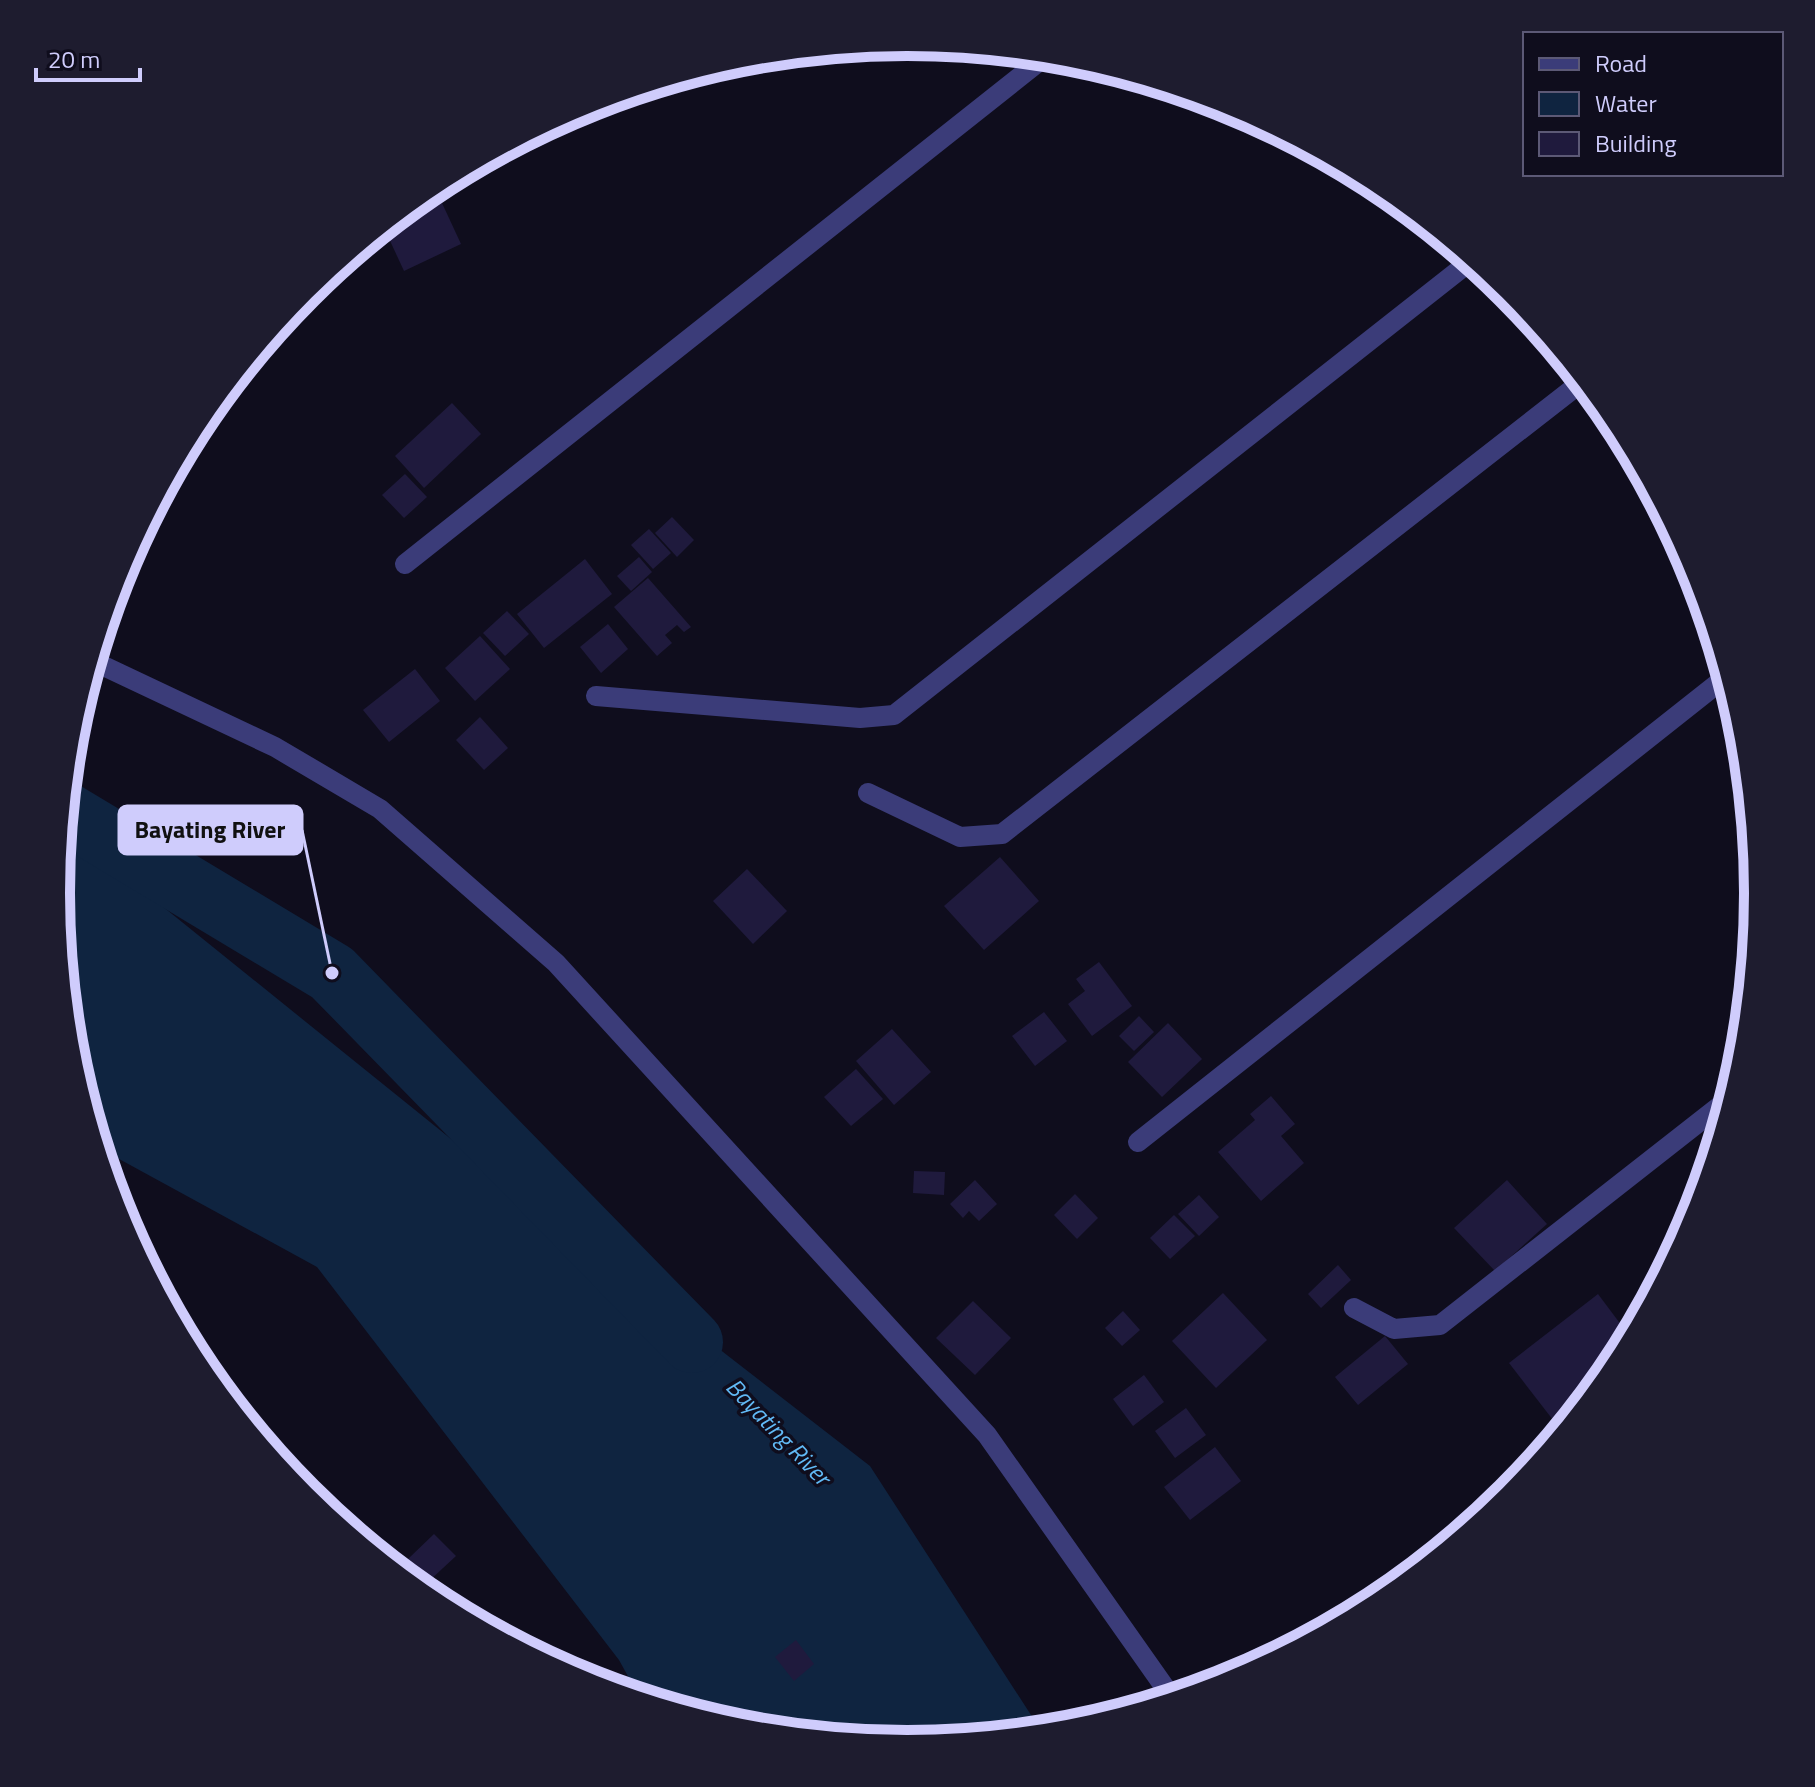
<svg xmlns="http://www.w3.org/2000/svg" width="1815" height="1787" font-family="'Titillium Web',sans-serif">
<style>
.water{fill:#0f2440}
.lines{fill:none;stroke-linecap:round;stroke-linejoin:round}
.river{stroke:#0f2440;stroke-width:62}
.building{fill:#1f1a3d}
.minor{stroke:#3b3c79;stroke-width:20}
.labels{text-anchor:middle;stroke-width:7;stroke-linejoin:round;paint-order:stroke}
.water-label{font-size:24px;font-style:italic;fill:#61b9f5;stroke:#0f0d1d}
.rim{fill:none;stroke:#cfccfc;stroke-width:10}
.leader{fill:none;stroke:#cfccfc;stroke-width:3}
.callout-dot{fill:#cfccfc;stroke:#0f0d1d;stroke-width:3}
.callout{fill:#cfccfc;stroke:#cfccfc;stroke-width:3}
.callout-label{font-size:24px;text-anchor:middle;font-weight:bold;fill:#111}
</style>
<rect width="100%" height="100%" fill="#0f0d1d"/>
<path class="water" d="M62,833l22,10 434,350 352,273 172,266 -135,13 -166,-16 -101,-31 -21,-38 -302,-393 -218,-119 -27,-89 -16,-166z"/>
<g class="lines">
<path class="river" d="M64,812l268,161 360,369"/>
</g>
<g class="building">
<path d="M442,203l19,41 -57,27 -19,-41z"/>
<path d="M452,403l29,31 -57,54 -29,-32z"/>
<path d="M405,474l22,23 -23,21 -22,-23z"/>
<path d="M672,517l22,23 -17,17 -22,-24z"/>
<path d="M649,529l22,24 -18,16 -22,-24z"/>
<path d="M639,557l13,15 -21,19 -14,-15z"/>
<path d="M585,559l27,35 -68,54 -27,-34z"/>
<path d="M648,578l43,49 -7,5 -7,-7 -12,10 7,8 -15,13 -43,-49z"/>
<path d="M507,611l22,23 -24,22 -22,-23z"/>
<path d="M608,624l20,25 -27,24 -21,-26z"/>
<path d="M480,636l30,33 -35,32 -30,-33z"/>
<path d="M415,669l25,32 -51,41 -26,-32z"/>
<path d="M480,717l28,31 -24,22 -28,-30z"/>
<path d="M1000,857l39,44 -55,49 -40,-44z"/>
<path d="M747,869l40,42 -34,33 -40,-43z"/>
<path d="M1099,962l33,44 -40,30 -24,-32 17,-13 -9,-12z"/>
<path d="M1044,1012l23,29 -32,25 -23,-30z"/>
<path d="M1139,1016l15,16 -20,19 -15,-15z"/>
<path d="M1168,1023l34,36 -40,38 -34,-35z"/>
<path d="M892,1029l39,43 -37,33 -38,-44z"/>
<path d="M856,1069l27,30 -32,27 -27,-29z"/>
<path d="M1271,1096l24,28 -14,12 23,27 -43,38 -43,-49 37,-32 -5,-6z"/>
<path d="M914,1171l31,1 -1,23 -31,-2z"/>
<path d="M975,1180l22,24 -18,17 -10,-10 -6,7 -13,-14z"/>
<path d="M1507,1180l40,44 -52,47 -41,-43z"/>
<path d="M1075,1194l23,24 -21,21 -23,-24z"/>
<path d="M1199,1195l20,22 -20,19 -21,-22z"/>
<path d="M1174,1215l21,21 -25,23 -20,-21z"/>
<path d="M1338,1265l13,15 -30,28 -13,-14z"/>
<path d="M1223,1293l44,47 -51,48 -44,-47z"/>
<path d="M1598,1294l33,44 -27,42 -51,40 -44,-57z"/>
<path d="M973,1301l38,37 -36,37 -39,-37z"/>
<path d="M1123,1311l17,19 -18,16 -17,-18z"/>
<path d="M1385,1336l23,28 -50,41 -23,-28z"/>
<path d="M1144,1375l20,27 -31,24 -20,-27z"/>
<path d="M1186,1408l20,27 -31,23 -20,-27z"/>
<path d="M1562,1422l4,5 -35,42 -9,-9z"/>
<path d="M1215,1447l26,34 -51,39 -26,-33z"/>
<path d="M434,1534l22,22 -27,25 -21,-22z"/>
<path d="M796,1640l18,24 -20,17 -19,-24z"/>
</g>
<g class="lines">
<g class="minor">
<path d="M405,564l641,-508"/>
<path d="M93,661l182,86 105,62 176,154 431,472 186,264"/>
<path d="M596,696l264,22 34,-3 578,-455"/>
<path d="M868,793l92,44 42,-3 581,-453"/>
<path d="M1138,1142l589,-466"/>
<path d="M1354,1308l40,21 46,-4 291,-228"/>
</g>
</g>
<g class="labels">
<g class="water-label">
<text transform="translate(778 1432) rotate(46)" y="8">Bayating River</text>
</g>
</g>
<path d="M0 0H1815V1787H0ZM70 893a837 837 0 1 1 1674 0a837 837 0 1 1-1674 0Z" fill="#1e1c2f" fill-rule="evenodd"/>
<path class="rim" d="M70 893a837 837 0 1 1 1674 0a837 837 0 1 1-1674 0Z"/>
<path class="leader" d="M332 973L302 830"/>
<circle class="callout-dot" cx="332" cy="973" r="8"/>
<rect class="callout" x="119" y="806" width="183" height="48" rx="8"/>
<g class="callout-label">
<text x="210" y="838">Bayating River</text>
</g>
<rect x="1523" y="32" width="260" height="144" fill="#0f0d1d" stroke="#5c5976" stroke-width="2"/>
<rect x="1539" y="58" width="40" height="12" fill="#3b3c79" stroke="#5c5976" stroke-width="2"/>
<text x="1595" y="72" font-size="24" fill="#cfccfc">Road</text>
<rect x="1539" y="92" width="40" height="24" fill="#0f2440" stroke="#5c5976" stroke-width="2"/>
<text x="1595" y="112" font-size="24" fill="#cfccfc">Water</text>
<rect x="1539" y="132" width="40" height="24" fill="#1f1a3d" stroke="#5c5976" stroke-width="2"/>
<text x="1595" y="152" font-size="24" fill="#cfccfc">Building</text>
<path d="M36 68v12h104v-12" fill="none" stroke="#cfccfc" stroke-width="4"/>
<text x="48" y="68" font-size="24" fill="#cfccfc" stroke="#0f0d1d" stroke-width="6" paint-order="stroke">20 m</text>
</svg>
